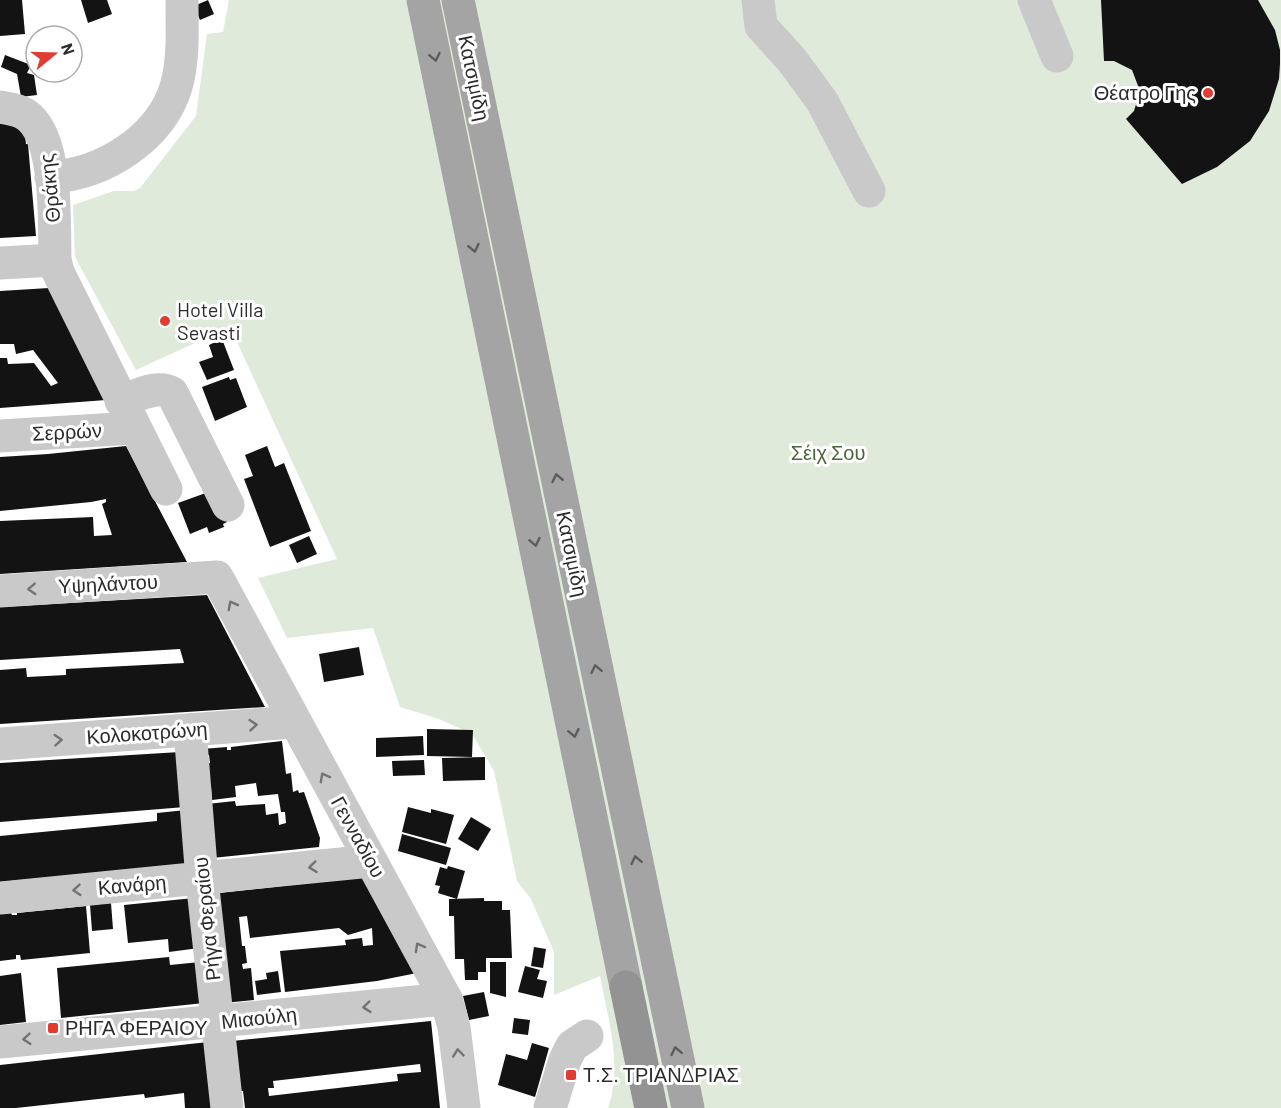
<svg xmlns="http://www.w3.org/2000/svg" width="1281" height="1108" font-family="Barlow,sans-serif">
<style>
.green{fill:#e0eada}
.building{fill:#131313;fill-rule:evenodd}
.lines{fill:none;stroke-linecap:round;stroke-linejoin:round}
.minor{stroke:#c9c9c9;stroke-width:33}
.major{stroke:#a4a4a4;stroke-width:33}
.highway{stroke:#939393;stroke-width:33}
.oneway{stroke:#5c5c5c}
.oneway2{stroke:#737373}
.poi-dot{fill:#e03c31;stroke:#fff;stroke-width:2}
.labels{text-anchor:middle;stroke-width:6;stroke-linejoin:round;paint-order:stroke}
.street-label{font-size:20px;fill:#2c2c2c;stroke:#fff}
.poi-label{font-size:20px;fill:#2c2c2c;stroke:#fff;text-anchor:start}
.park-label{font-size:20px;fill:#4a663b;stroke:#fff}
</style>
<rect width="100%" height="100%" fill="#fff"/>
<path class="green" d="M229,0h1052v1108h-673c15,-42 0,-89 -8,-132l-46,19v-43l-23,-53 -14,-18 -23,-110 -22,-37 -33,-15 -39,-12 -27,-79 -86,10 -29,-60 79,-19 -107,-232 -94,43 -61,-113 -2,-52 41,-14h20l6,-3 56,-72 11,-82 16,-2z"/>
<g class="building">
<path d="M0,0h22l3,34 -25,2z"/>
<path d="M81,0h26l5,14 -24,9z"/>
<path d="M208,0l6,14 -14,6 -6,-14z"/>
<path d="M1101,0h157l17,30 5,20v14l-1,15 -10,32 -19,30 -33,26 -35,17 -56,-65 8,-8 6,-20 -8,-21 -18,-9h-10z"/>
<path d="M5,55l26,10 -4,8 7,2 3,20 -16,2 -4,-23 -16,-7z"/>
<path d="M16,120l9,14 1,10h2l8,92 -36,2v-114z"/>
<path d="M49,288l57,112 -106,8v-50h7l1,6 26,-1 17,23 7,-3 -25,-33 -17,4 -2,-10h-14v-53z"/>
<path d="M222,339l12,31 -27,10 -8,-18 14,-5 -4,-12z"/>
<path d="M229,377l1,3 6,-2 11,29 -32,14 -13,-34z"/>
<path d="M126,446l61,116 -187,12v-53l93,-4 1,19 18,-1 -10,-31 4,-2v-3l-15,3 -91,9v-54l48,-3z"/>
<path d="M267,446l8,21 9,-4 27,68 -41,16 -26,-68 9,-3 -8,-21z"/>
<path d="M214,490l13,32 -4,2 1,3 -15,6 -2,-6 -17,7 -12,-31z"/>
<path d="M309,536l8,18 -20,9 -8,-18z"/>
<path d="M207,595l58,112 -265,17v-54l26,-2 1,9 39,-2v-6l118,-6 -4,-14 -180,11v-53z"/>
<path d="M359,647l5,28 -40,7 -5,-28z"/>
<path d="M427,729l46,1 -1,27 -45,-1z"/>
<path d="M423,736l1,19 -48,2v-19z"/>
<path d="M282,741l4,33 5,-1 2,19 5,-2 1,3 5,-1 16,46 -1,9 -107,11 -5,-54 28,-3 1,5 29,-2 1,11 12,-2 1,12 7,-2 -1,-11h-4l-3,-18 -20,2 -2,-13 -21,3 1,11 -24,3 -1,-13h-6l-2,-23 7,-1 -1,-8h-7v-6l25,-2v3h4v-3z"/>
<path d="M180,752l5,55 -185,15v-59z"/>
<path d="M485,757v23l-42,1 -1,-23z"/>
<path d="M424,760l1,15 -32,1 -1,-15z"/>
<path d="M408,807l23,6v-4l23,6 -8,29 -44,-12z"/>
<path d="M186,810l5,54 -191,18v-46l157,-15v-8z"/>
<path d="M471,817l20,12 -13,22 -20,-12z"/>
<path d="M402,834l49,14 -5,17 -48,-14z"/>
<path d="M448,866l17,5 -8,28 -19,-6 2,-7 -5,-1 5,-18 7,2z"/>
<path d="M364,877l53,96 -40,8 -92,11 -5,-41 66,-6 -1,-5 17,-2 1,8 10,-1 -1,-17 -24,7 -9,-7 -89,10 -3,-22 -8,1 3,29h3l2,17 -5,1 1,5 8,-1 3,32 -30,3 -13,-109z"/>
<path d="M194,898l5,50 -30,4 -1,-13 -40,4 -4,-38z"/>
<path d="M484,898v3h18v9h8l2,48h-26v14h-8v8h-13l-1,-21h-9l-1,-43h-5v-17z"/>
<path d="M111,903l2,26 -21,2 -2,-26z"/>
<path d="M86,906l4,47 -69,7 -1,-5h-4v4l-16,2v-47l11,-1 1,2h5v-2z"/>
<path d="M534,947l12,2 -3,19 -12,-2z"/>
<path d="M169,957l1,8 30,-3 4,41 -143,15 -4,-50z"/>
<path d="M490,962h16v35l-16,-4z"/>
<path d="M525,966l15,4 -3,9 10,2 -4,17 -25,-6z"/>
<path d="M278,971l3,21 -24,3 -2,-14 12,-2 -1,-6z"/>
<path d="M21,973l5,49 -26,3v-49z"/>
<path d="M484,992l5,24 -20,4 -6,-24z"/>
<path d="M514,1018l16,2 -2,15 -16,-2z"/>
<path d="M431,1021l9,87h-195l-2,-17h-6l-5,-50zM420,1064l1,8 -24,2 1,7 -129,15 -1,-8h6l-1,-7z"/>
<path d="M208,1042l6,66h-29l-1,-15 -39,5 -1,-4 -128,14h-16v-43z"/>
<path d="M532,1043l17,5 -14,49 -37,-12 8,-31 21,6z"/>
</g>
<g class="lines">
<g class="minor">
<path d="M758,0l3,26 30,33 31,42 47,90"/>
<path d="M1034,0l23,56"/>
<path d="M0,107c11,2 22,3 30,11 28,26 24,105 25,142l3,12 108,217"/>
<path d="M51,177c52,-3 109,-38 125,-90 8,-27 6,-58 6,-87"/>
<path d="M0,263l55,-3"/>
<path d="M121,401c15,-5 37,-17 51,-8l56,112"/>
<path d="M0,436l134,-8"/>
<path d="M0,591l217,-14 229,422 8,28 10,81"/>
<path d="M190,730l12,149 25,229"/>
<path d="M0,744l294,-22"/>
<path d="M0,898l371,-37"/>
<path d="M0,1042l446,-43"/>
<path d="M550,1108l15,-48 7,-14 15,-10"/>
</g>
<g class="major">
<path d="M423,0l203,987"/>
<path d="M458,0l230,1108"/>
</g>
<path class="highway" d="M626,987l25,121"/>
</g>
<defs><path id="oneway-chevron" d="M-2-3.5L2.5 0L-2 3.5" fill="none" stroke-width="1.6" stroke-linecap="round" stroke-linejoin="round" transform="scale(1.5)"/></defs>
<g class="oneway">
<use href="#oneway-chevron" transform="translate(435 57) rotate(78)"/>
<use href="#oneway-chevron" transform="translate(474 248) rotate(78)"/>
<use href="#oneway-chevron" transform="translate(557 478) rotate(-102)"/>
<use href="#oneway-chevron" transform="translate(535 542) rotate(78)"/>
<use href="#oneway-chevron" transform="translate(596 669) rotate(-102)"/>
<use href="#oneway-chevron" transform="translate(574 733) rotate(78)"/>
<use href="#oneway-chevron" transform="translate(636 860) rotate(-102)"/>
<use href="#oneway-chevron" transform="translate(676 1051) rotate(-102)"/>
</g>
<g class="oneway2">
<use href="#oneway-chevron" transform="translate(32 589) rotate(177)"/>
<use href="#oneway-chevron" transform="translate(232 605) rotate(-118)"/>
<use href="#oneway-chevron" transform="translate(253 725) rotate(-5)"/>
<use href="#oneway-chevron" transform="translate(58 740) rotate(-4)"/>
<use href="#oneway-chevron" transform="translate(324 777) rotate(-119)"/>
<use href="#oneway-chevron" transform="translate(313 867) rotate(174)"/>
<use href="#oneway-chevron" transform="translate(77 890) rotate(175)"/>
<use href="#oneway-chevron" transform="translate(419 947) rotate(-119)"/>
<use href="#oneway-chevron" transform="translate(367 1007) rotate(174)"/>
<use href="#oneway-chevron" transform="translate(27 1039) rotate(175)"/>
<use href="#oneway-chevron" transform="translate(458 1053) rotate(-96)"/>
</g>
<g class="poi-dot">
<circle cx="1208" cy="93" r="6"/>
<circle cx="165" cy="321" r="6"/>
<rect x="47" y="1022" width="12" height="12" rx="3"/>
<rect x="565" y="1069" width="12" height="12" rx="3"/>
</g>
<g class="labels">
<g class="street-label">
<text transform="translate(474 78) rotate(78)" y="7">Κατσιμίδη</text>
<text transform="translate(50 188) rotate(-96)" y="7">Θράκης</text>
<text transform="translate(67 432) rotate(-3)" y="7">Σερρών</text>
<text transform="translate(572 554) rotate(78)" y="7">Κατσιμίδη</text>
<text transform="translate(108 584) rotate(-3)" y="7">Υψηλάντου</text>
<text transform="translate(147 733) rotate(-4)" y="7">Κολοκοτρώνη</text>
<text transform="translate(358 837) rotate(61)" y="7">Γενναδίου</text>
<text transform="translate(132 885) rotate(-5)" y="7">Κανάρη</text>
<text transform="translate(207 919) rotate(-96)" y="7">Ρήγα Φεραίου</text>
<text transform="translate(259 1018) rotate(-6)" y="7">Μιαούλη</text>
</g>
<g class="poi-label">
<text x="1196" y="100" text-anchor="end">Θέατρο Γης</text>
<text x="177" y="317">Hotel Villa<tspan x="177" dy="23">Sevasti</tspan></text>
<text x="65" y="1035">ΡΗΓΑ ΦΕΡΑΙΟΥ</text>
<text x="583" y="1082">Τ.Σ. ΤΡΙΑΝΔΡΙΑΣ</text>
</g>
<g class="park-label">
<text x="828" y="460">Σέιχ Σου</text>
</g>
</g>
<g transform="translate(54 54) rotate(71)"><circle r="28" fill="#ffffff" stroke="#ababab" stroke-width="1.5"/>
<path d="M0-4.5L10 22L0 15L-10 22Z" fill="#e03c31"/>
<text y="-9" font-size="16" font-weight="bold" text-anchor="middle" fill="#2c2c2c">N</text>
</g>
</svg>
